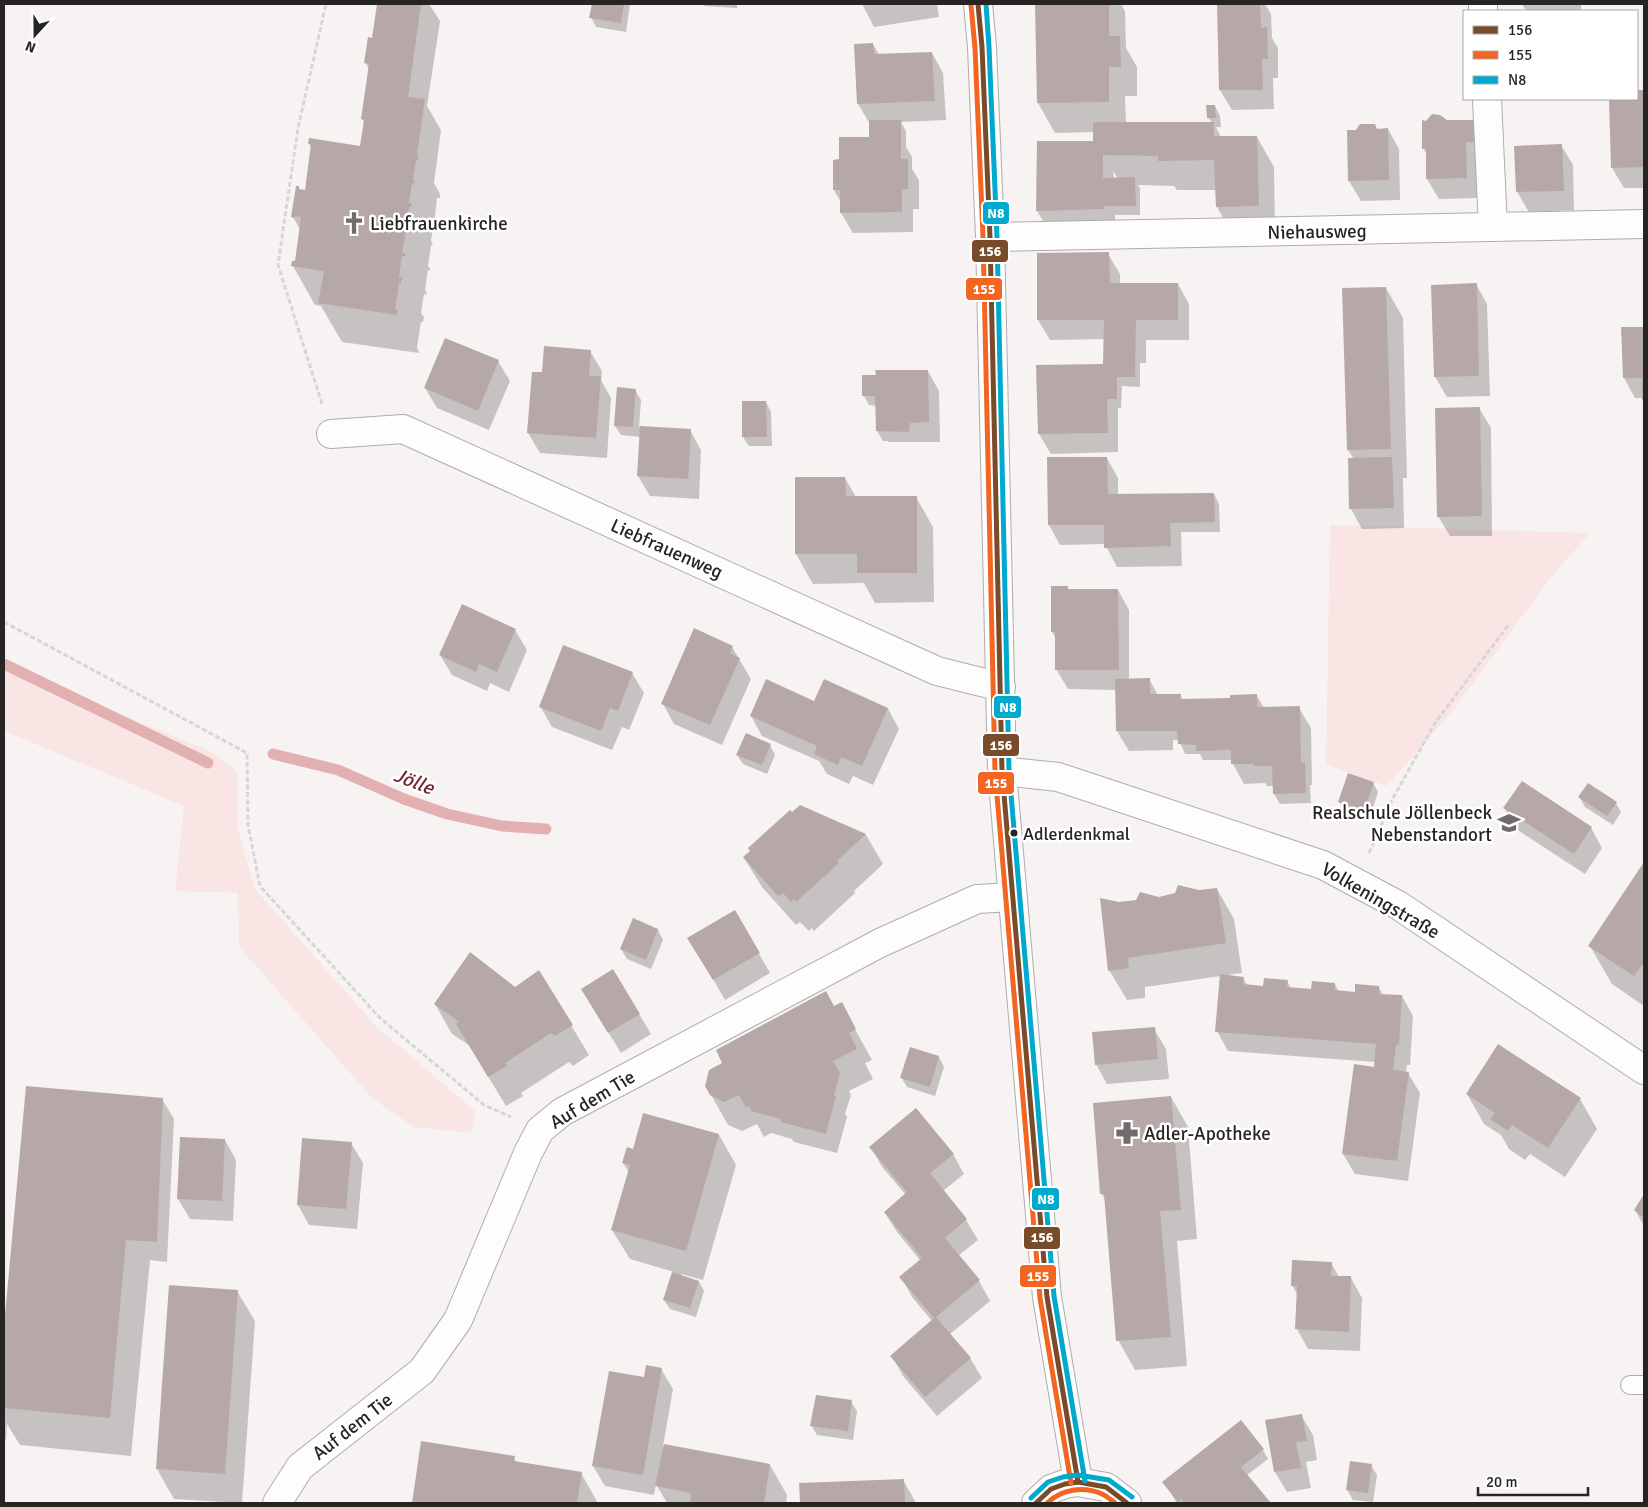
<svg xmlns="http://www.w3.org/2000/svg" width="1648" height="1507" font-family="Signika,sans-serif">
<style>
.green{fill:#fae5e5}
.shadow{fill:#0003;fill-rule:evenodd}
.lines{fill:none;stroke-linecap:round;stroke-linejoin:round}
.stream{stroke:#e2b0b1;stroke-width:11}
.building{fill:#b7a8a8}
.service-casing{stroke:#afacac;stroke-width:20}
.minor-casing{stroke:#afacac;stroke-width:30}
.secondary-casing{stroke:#afacac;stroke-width:30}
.path{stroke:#d7d6d6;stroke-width:3;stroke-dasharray:5 2.5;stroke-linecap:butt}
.service{stroke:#fefdfd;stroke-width:18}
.minor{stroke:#fefdfd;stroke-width:28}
.secondary{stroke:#fefdfd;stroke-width:28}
.bus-1-casing{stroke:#fff;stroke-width:9}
.bus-2-casing{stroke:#fff;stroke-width:9}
.bus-3-casing{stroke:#fff;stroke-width:9}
.bus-1{stroke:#7a4b2a;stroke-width:5}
.bus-2{stroke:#f26522;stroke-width:5}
.bus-3{stroke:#00a9ce;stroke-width:5}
.bus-dot{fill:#272424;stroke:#fff;stroke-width:2}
.labels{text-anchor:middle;stroke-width:5;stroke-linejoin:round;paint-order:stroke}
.bus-label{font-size:18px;fill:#272424;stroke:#fff;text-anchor:start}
.poi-label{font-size:19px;fill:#272424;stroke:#fff;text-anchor:start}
.street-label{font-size:19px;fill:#272424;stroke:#fff}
.water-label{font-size:20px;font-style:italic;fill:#74232b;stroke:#fff}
.line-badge{stroke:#fff;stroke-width:2}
.badge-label{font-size:14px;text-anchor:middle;font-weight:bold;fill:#fff}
</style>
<rect width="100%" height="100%" fill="#f8f3f3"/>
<g class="green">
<path d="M1330,525l260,8 -42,48 -93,127 -68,78 -61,-21z"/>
<path d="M4,666l210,87 24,20v56l17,60 120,136 101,87 -5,21 -57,-6 -41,-28 -134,-152 -1,-54 -63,-2 9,-85 -180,-75z"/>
</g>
<g class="shadow">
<path d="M378,4h51l11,17 -13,85 14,24 -7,53 6,11v4h-3l-2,19 2,3 -1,2h-2l-3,18 2,6 -2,-1 -3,21 2,3v2l-2,-1 -3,19 2,6 -3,-1 -3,19 3,4 -1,5h-2l-4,25 2,6 -77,-11 -21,-36 -6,-1 -22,-39 3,-3 5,-32 -8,-14 5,-30 2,3 6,1 6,-43 -3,-4 52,3 4,-24 -3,-4 7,-50 -3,-6 7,-24z"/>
<path d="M593,4h37l-4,28 -30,-5 -5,-10z"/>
<path d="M703,4h34v4l-32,-2z"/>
<path d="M862,4h75l2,13 -65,10z"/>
<path d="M1036,4h85l4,7 1,37 11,19v29h-12l1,27h86l-4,-6 7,-11 5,10 1,11h-5l5,10h36l17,30 1,69 -41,1 -17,-30 -1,-17h-39l-3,-4 -36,-1 2,3v27h-25v14l-66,2 -12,-20 2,-68 55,-1v-10l-39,1 -17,-30zM1113,171l5,8h-4z"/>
<path d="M1218,4h47l6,10 1,24 6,10v30h-5l1,31 -42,1 -12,-20z"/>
<path d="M1522,4h59v7h-55z"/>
<path d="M873,44l6,11 53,-2 11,20 3,47 -45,2 5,9v16l6,10v12l7,11v29h-6v23l-60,1 -12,-20v-11l-7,-12 6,-30 30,-22v-14l-12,-20z"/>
<path d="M1637,92h7v96h-20l-12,-20 -2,-69h27z"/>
<path d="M1481,121l-4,30v47l-38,1 -12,-20v-24l-4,-7 23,-26z"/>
<path d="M1388,129l11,20 1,51 -39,1 -12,-20 28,-51z"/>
<path d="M1561,145l12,20 1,45 -45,2 -12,-20z"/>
<path d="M1108,254l12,20v10h58l11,20v36h-43v23h-6v24l-18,-1 -1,22h-3v44l-67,2 -12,-20 66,-69v-26l-55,1 -12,-20z"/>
<path d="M1476,284l11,20 3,92 -43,1 -12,-20z"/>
<path d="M1386,288l17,30 4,160h-4l1,50 -42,1 -11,-20 3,-50 -6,-9z"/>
<path d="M1644,328v73l-1,-3h-8l-11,-20 -2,-49z"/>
<path d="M590,351l12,20 -1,9 10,18 -4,60 -67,-5 -12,-20 15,-59z"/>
<path d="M498,361l12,20 -21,49 -52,-22 -12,-20z"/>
<path d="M928,371l11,20 1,51h-51l-1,-1h-5l-6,-10v-25l-8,-1 -5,-9z"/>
<path d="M635,390l6,10 -2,27 51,3 11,20 -2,49 -49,-3 -12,-20 3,-39 -20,-2 -6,-9z"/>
<path d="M766,402l5,10 1,34h-23l-6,-9z"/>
<path d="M1479,408l12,20 1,108h-42l-12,-20z"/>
<path d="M1107,458l11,20v17l96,-1 5,10 1,28h-39l1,34 -65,1 -12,-23 -45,1 -11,-20z"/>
<path d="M845,478l11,19h60l17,30 1,75 -59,1 -11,-20 -51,1 -17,-30z"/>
<path d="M1067,587l2,3h49l11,20v70l20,-1 9,16h22l3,5 46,-1 28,-3 7,12h35l12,20 1,57h-2l1,18 -31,1 -6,-10v-8h-7l-2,-3 -21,1 -11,-20 -1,-4h-29l-3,-6h-15l-6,-14h-6v10l-44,1 -12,-20v-41l-49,-1 -12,-20v-30l-4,-7z"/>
<path d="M462,606l53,24 12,20 -18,42 -19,-9 -3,8 -35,-16 -12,-20z"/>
<path d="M732,647l19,32 -29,66 -48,-21 -11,-20z"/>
<path d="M632,673l12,20 -15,37 -7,-3 -10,23 -60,-23 -12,-21z"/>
<path d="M825,681l63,28 11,20 -26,56 -20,-9 -4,8 -22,-10 -8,-13 -57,-25 -11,-20 64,-14z"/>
<path d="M770,745l5,10 -8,19 -24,-10 -6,-9z"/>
<path d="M1373,783l5,9 -9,28 -24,-9 -6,-9z"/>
<path d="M1580,798l36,5 5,9 -8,13 -28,-18z"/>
<path d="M800,807l66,28 17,29 -29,27 1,2 -41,38 -2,-3 -3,3 -9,-9 -4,3 -34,-38 -18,-29z"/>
<path d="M1505,809l86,19 11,20 -17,26 -69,-45z"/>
<path d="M1644,865v141l-32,-22 -22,-38z"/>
<path d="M1217,889l17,30 8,54 -15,2 16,3 5,8 16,1 23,-6 4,7 21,2 23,-6 4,8 17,1 23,-6 4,8 19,1 11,20 -3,49h-3l-1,8h2l12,20 -12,88 -53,-7 -12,-20 32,-86v-6l-147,-11 -11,-20 4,-55 -76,11v11l-18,2 -18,-30 10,-66z"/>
<path d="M735,912l35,61 -45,27 -24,-42z"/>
<path d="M634,920l24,10 5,10 -12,29 -24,-10 -6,-10z"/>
<path d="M539,972l50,83 -16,11 -4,-4 -48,31 2,3 -17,10 -37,-61 -17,-11 -17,-30 79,-15z"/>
<path d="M841,1004l31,56 -7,3 8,16 -24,12 2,4 -6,19 2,3 -10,36 -43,-11 -2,-3 -21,-6 -7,4 -7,-13 -15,7 -14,-6 -22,-39z"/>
<path d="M594,1009l45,5 12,20 -30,19z"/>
<path d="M1154,1029l12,20 3,30 -62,5 -11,-20z"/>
<path d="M939,1057l5,10 -9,29 -28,-9 -6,-10z"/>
<path d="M28,1087l134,12 12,20 -7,143 -17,-2 -19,196 -111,-11 -13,-21 -1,16h-2v-102z"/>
<path d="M1467,1094l113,5 17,30 -32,48 -35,-23 -5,6 -16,-11 -8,-14 -17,-11z"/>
<path d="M1171,1097l17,30 9,112 -20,2 10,125 -52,4 -17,-30 -12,-138 -4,-8z"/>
<path d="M719,1135l17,30 -33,115 -22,-6v2l18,6 5,9 -8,26 -26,-8 -6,-9 10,-28 -44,-13 -18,-29 17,-58 -6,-9 11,-13z"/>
<path d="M225,1140l11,20 -3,61 -43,-2 -12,-20z"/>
<path d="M351,1143l12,20 -6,66 -48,-4 -11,-20z"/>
<path d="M871,1147l82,7 11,20 -21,17 23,29 12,20 -20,16 21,25 11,20 -40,33 20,24 12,20 -45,38 -34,-40 -11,-20 40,-35 -20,-24 -11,-20 19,-17 -23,-28 -12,-19 21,-18 -24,-28z"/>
<path d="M1644,1196v30l-9,-16z"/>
<path d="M1331,1263l8,14 12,1 11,20 -2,53 -52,-2 -11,-20 1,-33 -6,-11z"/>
<path d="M170,1287l67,4 18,30 -13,182 -68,-4 -17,-30z"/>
<path d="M661,1369l12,20 -10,57 107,19 17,30 -1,8h-119l-11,-19 -2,11 -49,-9 -12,-20 52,-88z"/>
<path d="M851,1402l6,9 -4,29 -36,-5 -6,-10z"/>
<path d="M1301,1415l12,20 4,25 -11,2 5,26 -24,4 -12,-20 -8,-51z"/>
<path d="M422,1443l92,15 3,5 64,10 17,30h-185z"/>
<path d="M1263,1450l5,9 -21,16 23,28h-93l-13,-21z"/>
<path d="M1371,1465l6,10 -4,27 -20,-2 -6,-10z"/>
<path d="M903,1480l13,23h-114l-1,-19z"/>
</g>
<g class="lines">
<g class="stream">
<path d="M4,664l204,99"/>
<path d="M273,754l65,16 66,29 43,15 55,12 44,3"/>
</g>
</g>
<g class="building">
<path d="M377,4h44l-13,93 17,2 -8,55h1v6h-2l-3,20h2l-1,4 -2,-1 -3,20h3l-1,4h-2l-3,22h2v4l-2,-1 -4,21h3v3h-3l-3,21h3l-1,7 -2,-1 -4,27h3l-1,5 -79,-12 6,-32 -33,-5 1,-5h3l6,-44 -6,-1v2l-4,-1 5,-31h3v3l6,1 6,-46h-3l1,-6 51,8 4,-26 -3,-1 8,-55 -5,-1 4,-26 4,1z"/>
<path d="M592,4h32l-3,19 -32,-5z"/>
<path d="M1035,4h74v32h11l1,31h-12v35l-72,1z"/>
<path d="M1217,4h43l1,24 6,-1 1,32h-6l1,31h-44z"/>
<path d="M873,43l1,11 58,-2 3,49 -78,3 -3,-60z"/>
<path d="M1637,90h7v77l-33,1 -2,-69h28z"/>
<path d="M1206,105h9l1,13h-9z"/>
<path d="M1432,114l8,1 7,5h34l1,22h-16l1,36 -41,1v-31l-4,1v-29l4,1z"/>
<path d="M869,120h32v39h7v30h-6v23l-62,1v-23h-7v-30l6,-1v-22h30z"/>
<path d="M1093,122h121v14h43l2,70 -43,1 -2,-47 -56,1v-5l-55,-1v23l32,-1 1,29h-32v3l-68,2 1,-70h56z"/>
<path d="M1360,124h15l2,5 11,-1 1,52 -41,1 -1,-51h9z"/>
<path d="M1562,144l2,47 -48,1 -2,-46z"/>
<path d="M1109,252l1,31h68v37h-42l-1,57h-18v22h-10l1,34 -70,1 -2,-69 67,-1 1,-44h-67v-67z"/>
<path d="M1477,283l2,93 -45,1 -3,-92z"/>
<path d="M1386,287l5,162 -44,1 -5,-162z"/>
<path d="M1621,327h23v73h-2v-22h-19z"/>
<path d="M445,338l54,22 -21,51 -54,-23z"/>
<path d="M544,346l47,4 -2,26h12l-5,62 -69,-5 5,-61h10z"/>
<path d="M875,370h53l1,52 -19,1 -1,9 -33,-1 -1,-35h-13v-21h14z"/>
<path d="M617,387l19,2 -3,38 -19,-1z"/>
<path d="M742,401h24l1,36h-25z"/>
<path d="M1480,407l2,109 -45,1 -2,-109z"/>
<path d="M640,426l51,3 -3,50 -51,-3z"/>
<path d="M1047,457h60l1,37 106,-1 1,29 -45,1 1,23 -67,2v-23h-56z"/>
<path d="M1392,457l2,51 -45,1 -1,-51z"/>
<path d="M795,477h50l1,19h71v77h-60v-19h-62z"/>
<path d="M1051,586h17v3h50l1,81h-64v-38h-4z"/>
<path d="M462,604l54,25 -19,43 -18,-8 -3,8 -37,-17z"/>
<path d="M694,628l39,18 -3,7 10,5 -30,67 -49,-21z"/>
<path d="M563,645l70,27 -15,39 -8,-3 -9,23 -62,-24z"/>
<path d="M1150,678v16h31l-1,5 50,-1v-3l27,-1v13l43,-1 1,57h4l1,30 -33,1 -1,-28h-18v-2h-23v-14l-35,1v-6l-18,-1 -1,-13h-61l-1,-52z"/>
<path d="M766,679l48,22 10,-22 64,29 -26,58 -21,-9 -3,8 -24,-11 3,-8 -67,-30z"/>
<path d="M746,733l25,11 -9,21 -26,-10z"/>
<path d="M1348,773l26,9 -10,29 -26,-9z"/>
<path d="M1522,781l70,46 -18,27 -71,-46z"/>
<path d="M1588,783l29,19 -10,14 -29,-19z"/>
<path d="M800,805l66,29 -29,27 2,2 -43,39 -2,-3 -3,3 -8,-9 -5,3 -35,-39 7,-6 -2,-3 42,-38 2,2z"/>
<path d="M1644,862v100l-10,14 -46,-30z"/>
<path d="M1178,885l21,5 18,-2 9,55 -98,15 1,10 -21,3 -8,-73 19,4 17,-2 4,-8 19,5 16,-4z"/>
<path d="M735,910l25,43 -47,27 -26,-42z"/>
<path d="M633,918l25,11 -12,31 -26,-11z"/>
<path d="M470,952l45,35 24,-17 34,55 -18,11 -4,-3 -46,30 2,3 -19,11 -32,-53 3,-2 -25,-18z"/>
<path d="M613,969l27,45 -32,19 -27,-44z"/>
<path d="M1220,974l24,3 -1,7 20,2 1,-8 24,2 -1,7 24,2 1,-8 23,2v7l20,2v-8l24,2v8l23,1 -3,50h-3l-3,25 16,2 -12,89 -55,-7 12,-90 20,3 2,-23 -161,-12z"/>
<path d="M826,991l8,15 8,-4 14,27 -7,4 8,16 -24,12 7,12 -6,22 2,1 -10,38 -45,-12v-3l-30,-8 -2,-5 -3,2 -7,-13 -15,7 -14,-7 -5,-9 4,-16 13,-7 -6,-13z"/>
<path d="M1155,1027l3,32 -63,6 -3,-33z"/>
<path d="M1498,1044l83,54 -33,50 -36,-23 -4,6 -18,-12 5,-6 -29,-19z"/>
<path d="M910,1047l29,9 -9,31 -30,-9z"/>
<path d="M26,1086l137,12 -6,144 -31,-2 -16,178 -106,-10v-82z"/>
<path d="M1171,1096l10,114 -21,1 11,126 -55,4 -12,-147h-4l-7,-91z"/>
<path d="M916,1108l38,46 -24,19 37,46 -22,19 35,42 -44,37 35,41 -46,39 -35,-41 44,-38 -35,-41 23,-19 -38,-46 23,-20 -38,-45z"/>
<path d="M643,1113l76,21 -33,117 -75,-21 19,-65 -8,-2 5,-16 6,2z"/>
<path d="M180,1137l45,2 -3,62 -45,-2z"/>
<path d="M302,1138l50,4 -6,67 -49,-4z"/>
<path d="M1644,1194v24l-10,-8z"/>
<path d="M1292,1260l40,2 -1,14h20l-2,56 -54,-3 2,-43h-6z"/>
<path d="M672,1272l27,9 -9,27 -27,-8z"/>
<path d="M169,1285l69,5 -13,184 -69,-5z"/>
<path d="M646,1365l16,3 -19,107 -51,-9 17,-95 35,6z"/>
<path d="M816,1395l36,5 -4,31 -38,-5z"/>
<path d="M1302,1414l5,27 -11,1 5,26 -27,4 -9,-52z"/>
<path d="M1241,1420l23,29 -23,18 30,36h-87l-3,-4 -3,3 -16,-20z"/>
<path d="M421,1441l94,15 -1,5 68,11 -5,31h-165z"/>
<path d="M664,1444l106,20 -6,39h-74l1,-10 -36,-7z"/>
<path d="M1350,1461l22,3 -4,29 -22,-3z"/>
<path d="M904,1479l1,24h-105l-1,-20z"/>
</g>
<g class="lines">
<defs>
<path id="service" d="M1630,1385h14"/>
<g id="minor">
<path d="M1483,4v7"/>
<path d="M1487,99l6,128"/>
<path d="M990,237l654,-13"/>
<path d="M331,434l72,-5 534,242 64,16"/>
<path d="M1002,771l56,6 265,88 75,40 246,165"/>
<path d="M277,1503l23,-36 122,-96 36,-51 70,-167 12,-23 22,-18 318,-169 97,-44 35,-2"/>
</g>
<g id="secondary">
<path d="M978,4l4,43 8,190 12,534 45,526 31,185"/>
<path d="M1036,1503l15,-14 14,-5 13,-2 28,5 21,16"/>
</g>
</defs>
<use href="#service" class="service-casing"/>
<use href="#minor" class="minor-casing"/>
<use href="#secondary" class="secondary-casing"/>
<g class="path">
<path d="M322,404l-44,-139 20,-137 28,-124"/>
<path d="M4,622l243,131 1,72 12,61 120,132 104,87 27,12"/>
<path d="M1369,853l24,-55 42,-75 74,-99"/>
</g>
<use href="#service" class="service"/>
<use href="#minor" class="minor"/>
<use href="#secondary" class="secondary"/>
<defs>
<g id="bus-1">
<path d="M978,4l4,43 8,190 12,534 45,526 31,185"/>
<path d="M1036,1503l15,-14 14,-5 13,-2 28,5 21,16"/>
</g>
<g id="bus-2">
<path d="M971,5l4,43 8,189 12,535 45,526 31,185"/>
<path d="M1047,1503c15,-14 36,-17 55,-9 5,2 9,6 13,9"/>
</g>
<g id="bus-3">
<path d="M986,4l3,43 8,190 12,534 45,525 31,185"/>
<path d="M1031,1498l17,-16 15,-5 15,-2 31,5 23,17"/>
</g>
</defs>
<use href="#bus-1" class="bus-1-casing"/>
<use href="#bus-2" class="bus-2-casing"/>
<use href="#bus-3" class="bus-3-casing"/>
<use href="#bus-1" class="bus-1"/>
<use href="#bus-2" class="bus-2"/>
<use href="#bus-3" class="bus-3"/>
</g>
<defs>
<symbol id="church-bare" viewBox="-9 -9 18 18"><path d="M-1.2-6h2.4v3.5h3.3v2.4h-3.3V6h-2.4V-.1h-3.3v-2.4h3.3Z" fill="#706c6c" stroke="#fff" stroke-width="2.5" paint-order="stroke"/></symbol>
<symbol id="school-bare" viewBox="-9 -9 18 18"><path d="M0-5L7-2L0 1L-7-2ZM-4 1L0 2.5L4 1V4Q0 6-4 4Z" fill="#706c6c" stroke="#fff" stroke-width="2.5" paint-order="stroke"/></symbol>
<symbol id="pharmacy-bare" viewBox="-9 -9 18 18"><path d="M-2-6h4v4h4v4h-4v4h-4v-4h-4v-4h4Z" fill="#706c6c" stroke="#fff" stroke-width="2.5" paint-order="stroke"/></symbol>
</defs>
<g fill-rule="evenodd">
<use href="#church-bare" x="338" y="207" width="32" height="32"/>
<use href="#school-bare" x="1493" y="807" width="32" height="32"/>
<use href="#pharmacy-bare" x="1111" y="1117" width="32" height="32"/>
</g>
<circle class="bus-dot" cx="1014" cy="833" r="4.5"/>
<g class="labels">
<g class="bus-label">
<text x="1023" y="840">Adlerdenkmal</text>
</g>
<g class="poi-label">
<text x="370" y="230">Liebfrauenkirche</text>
<text x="1492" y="819" text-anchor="end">Realschule Jöllenbeck<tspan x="1492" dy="22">Nebenstandort</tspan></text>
<text x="1144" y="1140">Adler-Apotheke</text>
</g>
<g class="street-label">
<text transform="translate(1317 231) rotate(-1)" y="7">Niehausweg</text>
<text transform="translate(667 548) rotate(24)" y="7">Liebfrauenweg</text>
<text transform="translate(1381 900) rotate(30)" y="7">Volkeningstraße</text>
<text transform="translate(592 1099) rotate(-31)" y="7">Auf dem Tie</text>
<text transform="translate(352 1426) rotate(-38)" y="7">Auf dem Tie</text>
</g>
<g class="water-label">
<text transform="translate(414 781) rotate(21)" y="7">Jölle</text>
</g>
</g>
<g class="line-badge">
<rect x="982" y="201" width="28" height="24" rx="5" fill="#00a9ce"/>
<rect x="971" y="239" width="38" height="24" rx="5" fill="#7a4b2a"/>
<rect x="965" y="277" width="38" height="24" rx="5" fill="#f26522"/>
<rect x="993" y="695" width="29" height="24" rx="5" fill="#00a9ce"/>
<rect x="982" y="733" width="38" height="24" rx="5" fill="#7a4b2a"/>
<rect x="977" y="771" width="38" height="24" rx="5" fill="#f26522"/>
<rect x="1031" y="1187" width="29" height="24" rx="5" fill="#00a9ce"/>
<rect x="1023" y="1226" width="38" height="24" rx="5" fill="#7a4b2a"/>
<rect x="1019" y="1264" width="38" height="24" rx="5" fill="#f26522"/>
</g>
<g class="badge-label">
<text x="996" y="218">N8</text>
<text x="990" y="256">156</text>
<text x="984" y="294">155</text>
<text x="1008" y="712">N8</text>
<text x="1001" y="750">156</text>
<text x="996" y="788">155</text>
<text x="1046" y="1204">N8</text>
<text x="1042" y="1242">156</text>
<text x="1038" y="1281">155</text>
</g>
<rect width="1648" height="1507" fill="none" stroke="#272424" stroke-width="10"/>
<rect x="1463" y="10" width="175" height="90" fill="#ffffff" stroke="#a9a7a7"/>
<rect x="1473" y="26" width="25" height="8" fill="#7a4b2a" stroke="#a9a7a7"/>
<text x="1508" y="35" font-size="15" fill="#272424">156</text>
<rect x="1473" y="51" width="25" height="8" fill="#f26522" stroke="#a9a7a7"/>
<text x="1508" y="60" font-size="15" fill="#272424">155</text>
<rect x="1473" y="76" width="25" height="8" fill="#00a9ce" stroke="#a9a7a7"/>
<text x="1508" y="85" font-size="15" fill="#272424">N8</text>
<g transform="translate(35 35) rotate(201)" stroke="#ffffff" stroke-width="4" paint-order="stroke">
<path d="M0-4L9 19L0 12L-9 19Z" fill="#272424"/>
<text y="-8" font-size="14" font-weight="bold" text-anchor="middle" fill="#272424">N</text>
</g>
<path d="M1478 1487v8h110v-8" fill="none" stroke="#272424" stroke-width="2.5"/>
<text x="1486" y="1487" font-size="15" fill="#272424" stroke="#ffffff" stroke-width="4" paint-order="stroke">20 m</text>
</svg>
